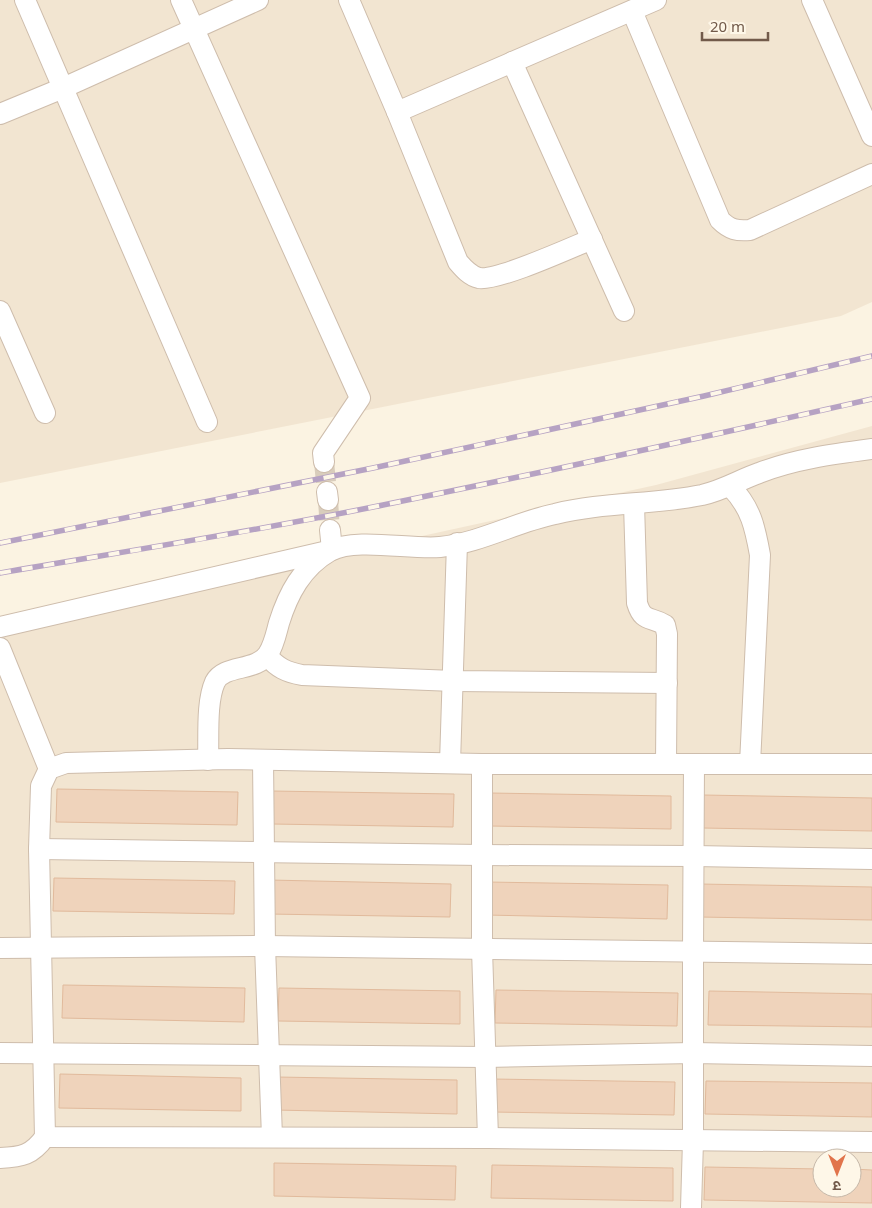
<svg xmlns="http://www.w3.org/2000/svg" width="872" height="1208" font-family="'Noto Sans','Noto Sans Devanagari',sans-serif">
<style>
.residential{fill:#f2e5d1;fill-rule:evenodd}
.building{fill:#efd3bb;stroke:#e1ba9c}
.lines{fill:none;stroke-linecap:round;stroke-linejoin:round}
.minor-tunnel{stroke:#d9cdbc;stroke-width:20;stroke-dasharray:20 10;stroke-linecap:butt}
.minor-casing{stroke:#cebdac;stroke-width:22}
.minor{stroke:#fff;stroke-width:20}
.rail-casing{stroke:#b6a2c3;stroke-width:5.5}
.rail{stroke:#fef7e8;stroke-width:4;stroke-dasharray:11;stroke-linecap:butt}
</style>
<rect width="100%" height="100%" fill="#fbf3e2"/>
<g class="residential">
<path d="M0,0h872v302l-31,14 -841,167z"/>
<path d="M872,426v782h-872v-580l656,-143zM822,1158h30v30h-30z"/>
</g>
<g class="building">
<path d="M57,789l181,3 -1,33 -181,-3z"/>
<path d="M272,791l182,3 -1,33 -181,-3z"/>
<path d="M490,793l181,3v33l-182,-3z"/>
<path d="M703,795l169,3v33l-170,-3z"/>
<path d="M54,878l181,3 -1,33 -181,-3z"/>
<path d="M269,880l182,4 -1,33 -182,-3z"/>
<path d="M487,882l181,3 -1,34 -181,-4z"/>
<path d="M699,884l173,3v33l-173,-3z"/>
<path d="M63,985l182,3 -1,34 -182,-4z"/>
<path d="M279,988l181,3v33l-182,-3z"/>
<path d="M496,990l182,3 -1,33 -182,-3z"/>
<path d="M709,991l163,3v33l-164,-2z"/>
<path d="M60,1074l181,4v33l-182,-3z"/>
<path d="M276,1077l181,3v34l-182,-4z"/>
<path d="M493,1079l182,3 -1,33 -182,-3z"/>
<path d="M706,1081l166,2v34l-167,-3z"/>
<path d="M274,1163l182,3 -1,34 -181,-4z"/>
<path d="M492,1165l181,3v33l-182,-3z"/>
<path d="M705,1167l117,2v19h30v-19l20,1v33l-168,-3z"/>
</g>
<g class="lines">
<g class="minor-tunnel">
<path d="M324,462l3,30"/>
<path d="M328,500l2,30"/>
</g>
<defs>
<g id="minor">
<path d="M25,0l182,422"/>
<path d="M181,0l179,398 -37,55 1,9"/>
<path d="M349,0l48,112 61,150c6,7 12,14 21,16 19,3 91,-30 113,-39"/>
<path d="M812,0l60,136"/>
<path d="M632,11l88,209c10,10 17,11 30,10l122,-56"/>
<path d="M512,62l112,249"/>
<path d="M397,112l259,-112"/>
<path d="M0,114l63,-26 195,-88"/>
<path d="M0,311l45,102"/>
<path d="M731,487c20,21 24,40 29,68l-10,209"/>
<path d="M327,492l1,8"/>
<path d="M634,504l3,99c6,20 14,13 28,22l2,9 -1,130"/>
<path d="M0,627l332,-77 -2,-20"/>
<path d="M0,648l49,121"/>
<path d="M267,656c11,12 19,16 35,19l152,6 213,2"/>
<path d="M208,760c1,-23 -2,-58 7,-78 9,-18 41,-10 53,-28 6,-9 8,-20 11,-31 9,-29 23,-56 51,-72 26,-14 81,-1 110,-4 40,-4 76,-25 115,-33 48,-12 98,-9 147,-19 22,-5 37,-15 57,-22 36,-14 75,-19 113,-24"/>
<path d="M263,760l2,186 7,191"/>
<path d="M450,763l7,-220"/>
<path d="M482,764v185l6,189"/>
<path d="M872,764h-390l-254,-5 -162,4 -17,6 -8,17 -2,63 6,288 443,1 384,4"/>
<path d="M39,849l443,6 212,1 178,3"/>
<path d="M0,948l265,-2 607,8"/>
<path d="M0,1053l485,4 208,-4 179,3"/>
<path d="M0,1158c22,-1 32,-3 45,-21"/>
<path d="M691,1208l2,-67v-190l1,-187"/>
</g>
</defs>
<use href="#minor" class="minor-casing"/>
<use href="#minor" class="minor"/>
<defs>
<g id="rail">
<path d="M0,543l373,-75 331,-72 168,-40"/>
<path d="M0,573c128,-22 256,-42 383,-68 163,-33 326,-69 489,-106"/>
</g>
</defs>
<use href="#rail" class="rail-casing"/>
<use href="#rail" class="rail"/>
</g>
<g transform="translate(837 1173) rotate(180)"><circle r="24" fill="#fef7e8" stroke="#c6b8a9"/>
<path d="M0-4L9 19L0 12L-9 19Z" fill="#e1744b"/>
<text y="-8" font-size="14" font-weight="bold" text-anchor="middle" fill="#725a4a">उ</text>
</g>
<path d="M702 32v8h66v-8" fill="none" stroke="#725a4a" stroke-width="2.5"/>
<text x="710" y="32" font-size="15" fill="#725a4a" stroke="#fef7e8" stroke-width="4" paint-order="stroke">20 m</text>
</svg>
